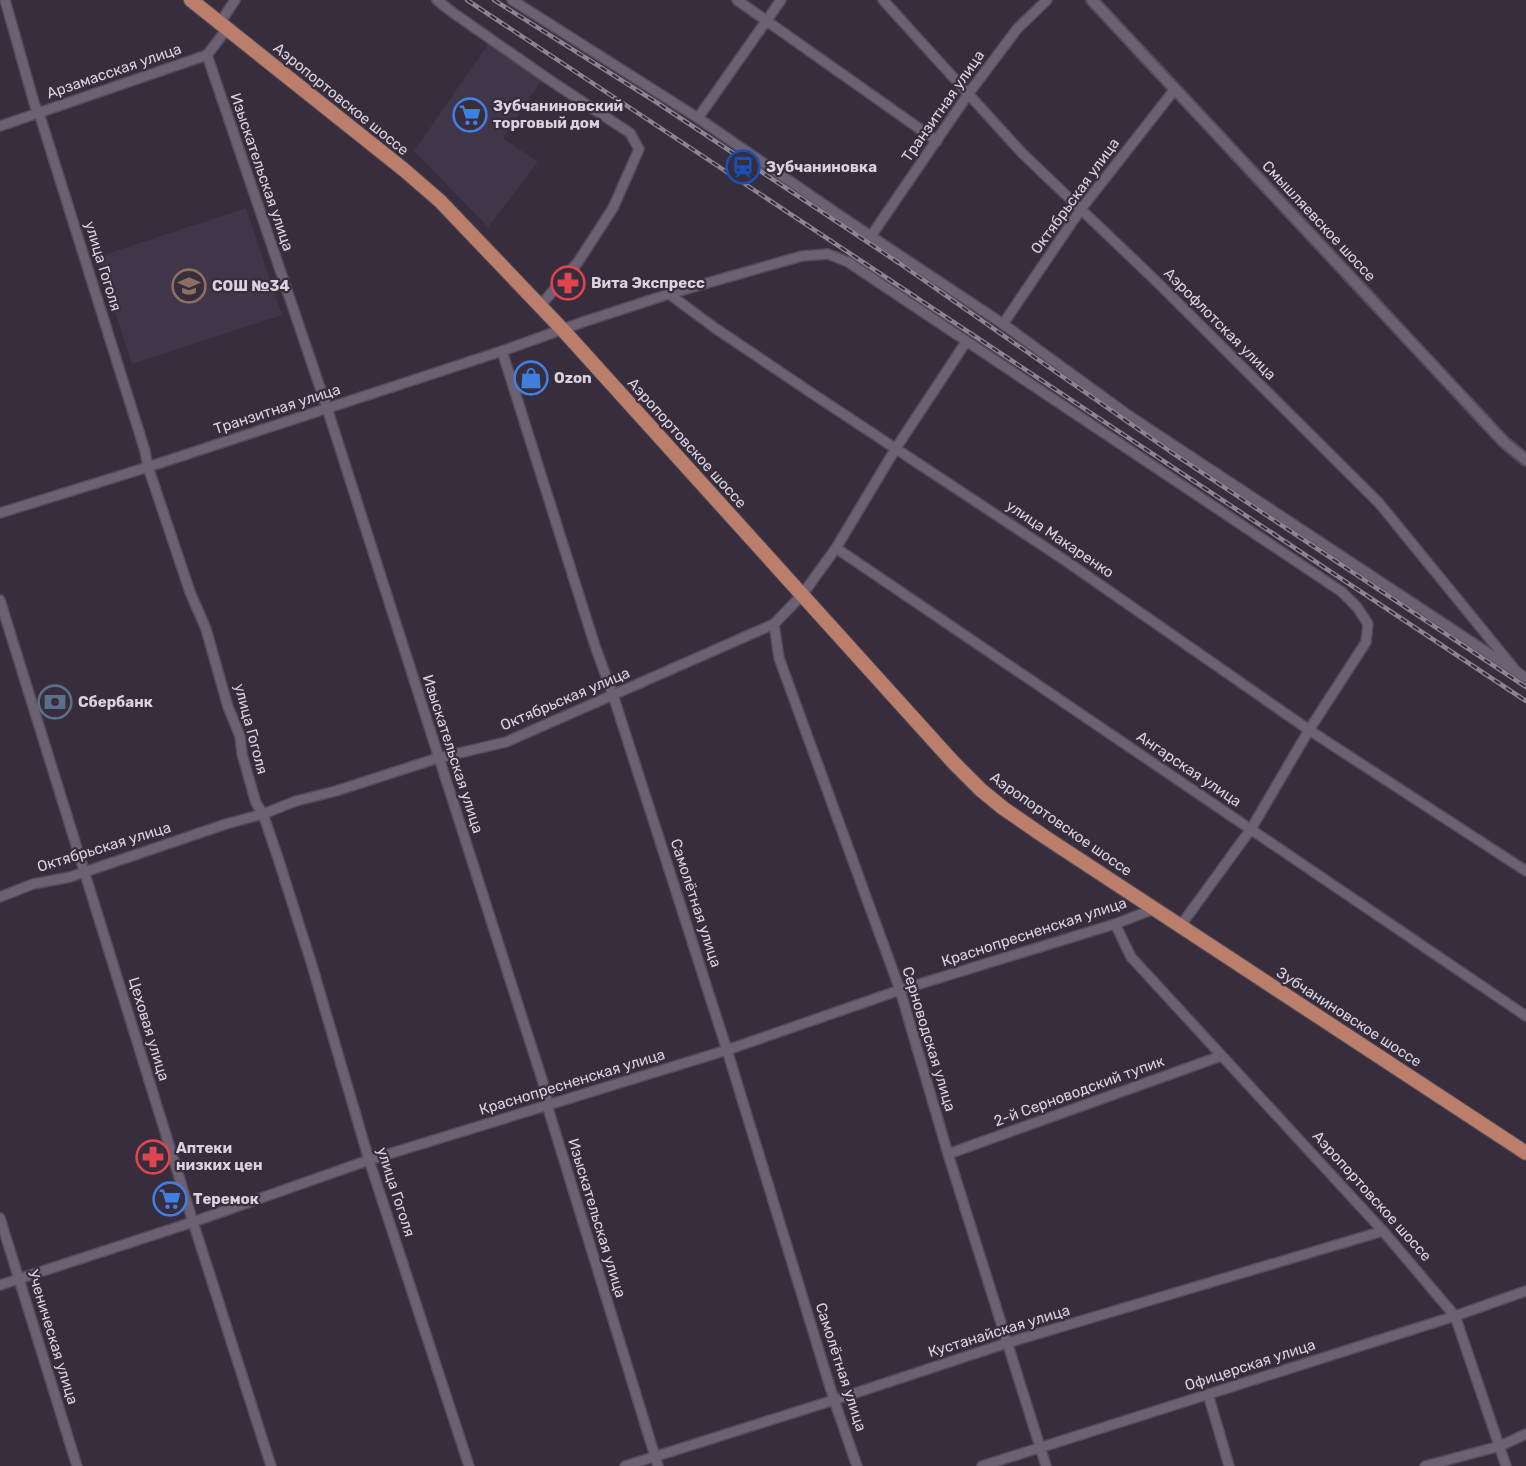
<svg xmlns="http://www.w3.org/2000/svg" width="1526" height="1466" font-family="Rubik,sans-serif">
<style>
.built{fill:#41354a}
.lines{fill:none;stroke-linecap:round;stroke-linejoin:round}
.minor-casing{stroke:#524b58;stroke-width:12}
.tertiary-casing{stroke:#524b58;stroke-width:14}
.primary-casing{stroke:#524b58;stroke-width:16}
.minor{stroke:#6b6172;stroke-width:9}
.tertiary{stroke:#6b6172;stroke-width:10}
.primary{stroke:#ba7e6a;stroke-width:14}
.rail-casing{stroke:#8c8491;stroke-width:4.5}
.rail{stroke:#372d3d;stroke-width:2;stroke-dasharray:7;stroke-linecap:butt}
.labels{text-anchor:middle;stroke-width:4.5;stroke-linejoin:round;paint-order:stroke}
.street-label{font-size:15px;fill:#d9d3dd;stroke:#372d3d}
.poi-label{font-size:15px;font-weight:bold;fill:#d9d3dd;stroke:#372d3d;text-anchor:start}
</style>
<rect width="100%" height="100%" fill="#372d3d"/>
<g class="built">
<path d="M489,43l53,36 -39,59 35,24 -50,65 -74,-76z"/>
<path d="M246,208l36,107 -150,49 -35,-107z"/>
</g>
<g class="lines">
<defs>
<g id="minor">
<path d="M5,0l30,106 4,7 106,338 3,16 42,125 16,37 22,78 12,29 2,18 14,49 7,11 15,44 33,104 58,198 100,306"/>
<path d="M437,0l15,12 96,67 82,54 9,16 -26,59 -35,54 -38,44"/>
<path d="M512,0l186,118 144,99 161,107 125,91 389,257"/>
<path d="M737,0l200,141"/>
<path d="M883,0l139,153 134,128 223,222 138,169 9,6"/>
<path d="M220,23l15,-23"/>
<path d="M207,55l120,353 219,684 1,13 111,361"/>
<path d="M698,118l83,-118"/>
<path d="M0,126l207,-71 20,-26"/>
<path d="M871,236l98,-143 48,-64 30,-29"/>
<path d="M669,294l133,-38 26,-2 20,8 494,330 15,15 11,17 -2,18 -57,88 -58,99 -70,96"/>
<path d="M1003,324l78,-115 94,-120"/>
<path d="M502,351l93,295 18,49 114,355 107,350 23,66"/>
<path d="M0,513l148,-46 354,-116 81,-29 86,-28 46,34 101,68 247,163 246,171 217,141"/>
<path d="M836,548l690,468"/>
<path d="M0,600l193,622 78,244"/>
<path d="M774,624l5,34 121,332 48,164 98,312"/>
<path d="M0,897l33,-13 37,-7 156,-53 37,-10 33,-13 40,-10 102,-33 68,-16 268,-118 28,-29 34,-47 60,-100 70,-106"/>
<path d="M1115,924l16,33 252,274 72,85 51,150"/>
<path d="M948,1154l273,-98"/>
<path d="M0,1218l77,248"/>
<path d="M0,1285l193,-63 176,-62 358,-110 173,-60 215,-66 39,-15"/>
<path d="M1208,1394l21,72"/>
<path d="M625,1466l209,-66 173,-57 376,-112"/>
<path d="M982,1466l473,-150 71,-25"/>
<path d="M1425,1466l75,-20 26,-12"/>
</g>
<path id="tertiary" d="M1092,0l412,442 22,18"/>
<path id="primary" d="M191,0l212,169 37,32 123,129 390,432 28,28 22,18 42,29 481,316"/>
</defs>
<use href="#minor" class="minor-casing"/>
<use href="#tertiary" class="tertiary-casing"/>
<use href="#primary" class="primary-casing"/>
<use href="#minor" class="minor"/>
<use href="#tertiary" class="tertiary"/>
<use href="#primary" class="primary"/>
<defs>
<g id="rail">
<path d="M467,0l1059,701"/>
<path d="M494,0l162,102 243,161 272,189 355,235"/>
</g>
</defs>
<use href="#rail" class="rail-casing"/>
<use href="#rail" class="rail"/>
</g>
<defs>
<symbol id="supermarket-ring" viewBox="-11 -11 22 22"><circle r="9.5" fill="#372d3d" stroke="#3f7fe0" stroke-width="1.5"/><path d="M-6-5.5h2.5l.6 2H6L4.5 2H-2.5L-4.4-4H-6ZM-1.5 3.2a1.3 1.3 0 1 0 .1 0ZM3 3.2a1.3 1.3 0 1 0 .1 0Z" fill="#3f7fe0"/></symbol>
<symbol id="station-ring" viewBox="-11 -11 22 22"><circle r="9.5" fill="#372d3d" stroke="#1a4fb4" stroke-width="1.5"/><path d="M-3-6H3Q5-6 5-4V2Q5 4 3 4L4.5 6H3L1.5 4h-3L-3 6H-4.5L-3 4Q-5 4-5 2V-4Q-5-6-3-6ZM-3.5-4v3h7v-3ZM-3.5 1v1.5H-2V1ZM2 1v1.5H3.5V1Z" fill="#1a4fb4"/></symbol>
<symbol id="pharmacy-ring" viewBox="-11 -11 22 22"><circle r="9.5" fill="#372d3d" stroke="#e0444e" stroke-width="1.5"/><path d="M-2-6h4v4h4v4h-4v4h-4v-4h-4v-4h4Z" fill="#e0444e"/></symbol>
<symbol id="school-ring" viewBox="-11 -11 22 22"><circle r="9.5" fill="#372d3d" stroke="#8d6e63" stroke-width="1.5"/><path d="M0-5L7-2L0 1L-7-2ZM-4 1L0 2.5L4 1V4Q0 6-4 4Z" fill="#8d6e63"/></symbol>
<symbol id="shop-ring" viewBox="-11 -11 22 22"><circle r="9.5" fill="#372d3d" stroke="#3f7fe0" stroke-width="1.5"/><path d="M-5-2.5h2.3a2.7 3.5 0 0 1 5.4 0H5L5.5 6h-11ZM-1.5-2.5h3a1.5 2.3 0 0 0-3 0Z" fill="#3f7fe0"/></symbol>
<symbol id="bank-ring" viewBox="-11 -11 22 22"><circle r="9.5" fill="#372d3d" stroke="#5c6f8a" stroke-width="1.5"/><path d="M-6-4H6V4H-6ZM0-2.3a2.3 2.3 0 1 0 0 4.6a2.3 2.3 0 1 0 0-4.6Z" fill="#5c6f8a"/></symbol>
</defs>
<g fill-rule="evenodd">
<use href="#supermarket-ring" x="451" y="96" width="38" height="38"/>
<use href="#station-ring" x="724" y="148" width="38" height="38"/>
<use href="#pharmacy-ring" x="549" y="264" width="38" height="38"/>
<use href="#school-ring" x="170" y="267" width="38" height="38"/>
<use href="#shop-ring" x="512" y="359" width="38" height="38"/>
<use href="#bank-ring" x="36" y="683" width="38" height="38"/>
<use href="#pharmacy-ring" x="134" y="1138" width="38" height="38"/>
<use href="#supermarket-ring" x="151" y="1180" width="38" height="38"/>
</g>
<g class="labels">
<g class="street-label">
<text transform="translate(114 71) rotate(-19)" y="5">Арзамасская улица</text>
<text transform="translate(341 99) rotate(39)" y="5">Аэропортовское шоссе</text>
<text transform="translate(943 106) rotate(-55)" y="5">Транзитная улица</text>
<text transform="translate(262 172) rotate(71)" y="5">Изыскательская улица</text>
<text transform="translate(1075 196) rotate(-54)" y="5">Октябрьская улица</text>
<text transform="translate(1319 221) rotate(47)" y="5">Смышляевское шоссе</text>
<text transform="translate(103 266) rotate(73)" y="5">улица Гоголя</text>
<text transform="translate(1220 324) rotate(45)" y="5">Аэрофлотская улица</text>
<text transform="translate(277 409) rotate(-18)" y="5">Транзитная улица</text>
<text transform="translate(687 443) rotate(48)" y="5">Аэропортовское шоссе</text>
<text transform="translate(1060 539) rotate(34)" y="5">улица Макаренко</text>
<text transform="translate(565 699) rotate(-23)" y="5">Октябрьская улица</text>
<text transform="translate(251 729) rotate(75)" y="5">улица Гоголя</text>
<text transform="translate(453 754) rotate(72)" y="5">Изыскательская улица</text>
<text transform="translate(1189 769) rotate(34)" y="5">Ангарская улица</text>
<text transform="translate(1061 824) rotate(35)" y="5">Аэропортовское шоссе</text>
<text transform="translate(104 847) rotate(-17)" y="5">Октябрьская улица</text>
<text transform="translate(696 903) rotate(72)" y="5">Самолётная улица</text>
<text transform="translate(1034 932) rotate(-18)" y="5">Краснопресненская улица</text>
<text transform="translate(1349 1017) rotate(33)" y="5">Зубчаниновское шоссе</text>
<text transform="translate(149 1029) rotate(73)" y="5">Цеховая улица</text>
<text transform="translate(929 1039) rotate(73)" y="5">Серноводская улица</text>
<text transform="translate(572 1082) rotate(-17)" y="5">Краснопресненская улица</text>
<text transform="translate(1079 1091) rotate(-20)" y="5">2-й Серноводский тупик</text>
<text transform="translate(396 1192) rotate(72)" y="5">улица Гоголя</text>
<text transform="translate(1372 1196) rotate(48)" y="5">Аэропортовское шоссе</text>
<text transform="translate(597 1218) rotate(73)" y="5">Изыскательская улица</text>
<text transform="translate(999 1331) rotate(-17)" y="5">Кустанайская улица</text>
<text transform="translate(53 1337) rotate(73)" y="5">Ученическая улица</text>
<text transform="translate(1250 1365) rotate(-18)" y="5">Офицерская улица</text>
<text transform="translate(841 1367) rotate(72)" y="5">Самолётная улица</text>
</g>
<g class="poi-label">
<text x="493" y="111">Зубчаниновский<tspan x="493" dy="17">торговый дом</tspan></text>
<text x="766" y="172">Зубчаниновка</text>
<text x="591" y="288">Вита Экспресс</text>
<text x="212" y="291">СОШ №34</text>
<text x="554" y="383">Ozon</text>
<text x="78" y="707">Сбербанк</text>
<text x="176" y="1153">Аптеки<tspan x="176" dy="17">низких цен</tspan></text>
<text x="193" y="1204">Теремок</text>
</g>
</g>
</svg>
